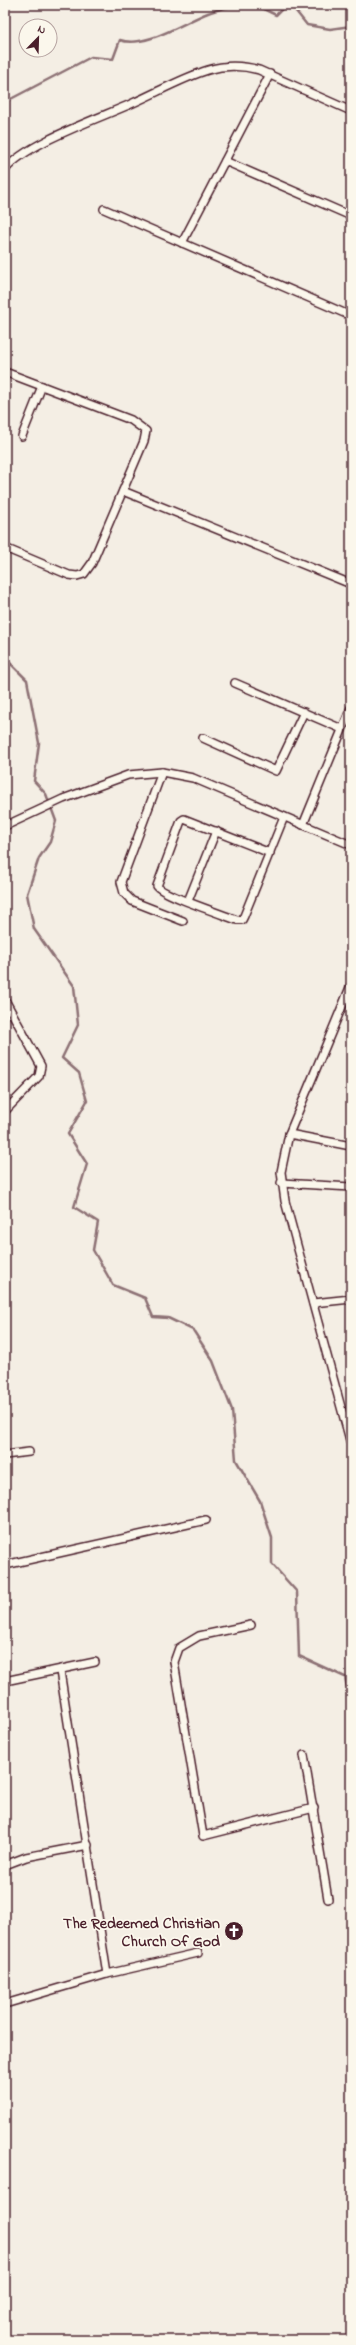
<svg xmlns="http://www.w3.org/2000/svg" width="356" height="2345" font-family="'Indie Flower',sans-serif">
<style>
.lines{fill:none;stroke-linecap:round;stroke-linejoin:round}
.stream{stroke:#8d7174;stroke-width:2.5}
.minor-casing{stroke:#4a1f2b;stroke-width:10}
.minor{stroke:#fbf7ec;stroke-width:7}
.labels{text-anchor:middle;stroke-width:3.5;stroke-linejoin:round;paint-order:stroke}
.poi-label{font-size:16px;font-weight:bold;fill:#4a1f2b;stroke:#fbf7ec;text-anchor:end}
</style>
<rect width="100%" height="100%" fill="#f4eee4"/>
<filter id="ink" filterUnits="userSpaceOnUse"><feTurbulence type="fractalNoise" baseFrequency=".025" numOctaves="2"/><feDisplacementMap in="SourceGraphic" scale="8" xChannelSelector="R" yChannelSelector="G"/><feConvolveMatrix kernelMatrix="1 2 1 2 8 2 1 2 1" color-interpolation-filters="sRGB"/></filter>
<g filter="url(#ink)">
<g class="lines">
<g class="stream">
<path d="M255,5l21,10 10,-10"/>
<path d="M291,5l16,20 23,4 21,-3"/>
<path d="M5,102l86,-45 22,2 7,-19c25,9 64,-18 88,-27 8,-3 18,-5 27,-8"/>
<path d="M5,658l22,22 12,63 -5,38 12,13 10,27 -6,21 -11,16 -12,36 7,35 40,57 4,39 -16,33 17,15 8,28 -19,33 19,30 -13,43 24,15 -5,28 20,35 32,13 8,19 15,1 25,12 20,31 19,49 4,50 24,41 12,37v26l25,28 2,64 46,21 6,33"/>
</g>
<defs>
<g id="minor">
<path d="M225,161l126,55"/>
<path d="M5,170c21,-27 95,-52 128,-67 25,-11 49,-25 75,-33 17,-5 33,-5 51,0l92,41"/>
<path d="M104,209l247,107"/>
<path d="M182,243l88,-169"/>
<path d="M5,372l126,48 15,11 -2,10 -52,122 -8,11 -7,2 -8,-1 -64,-27"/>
<path d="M22,436l20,-50"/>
<path d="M123,491l228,93"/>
<path d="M235,683l107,46"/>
<path d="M203,738l73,33 28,-59"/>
<path d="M162,772l-41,110 3,11 8,8 51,20"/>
<path d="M303,825l48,-117"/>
<path d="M5,826l58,-27 65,-24 34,-3 31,6 158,67"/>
<path d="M270,853l-86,-34 -3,2 -24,65c4,8 67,29 80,34h5l2,-4 40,-99"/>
<path d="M188,901l28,-70"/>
<path d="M351,985l-62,149 -8,38 4,29 66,243"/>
<path d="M5,1000l36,66 -2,10 -34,35"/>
<path d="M289,1134l62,12"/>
<path d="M281,1183l70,4"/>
<path d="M313,1303l38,-4"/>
<path d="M5,1455l24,-3"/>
<path d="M5,1565l201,-45"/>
<path d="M251,1625l-52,11 -20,12 -5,14 29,174 111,-28"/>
<path d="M60,1671l47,303"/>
<path d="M5,1681l90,-19"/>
<path d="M304,1755l24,144"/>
<path d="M5,1865l21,-8 62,-12"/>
<path d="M5,2004l102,-30 91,-21"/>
</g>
</defs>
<use href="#minor" class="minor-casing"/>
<use href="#minor" class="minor"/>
</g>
</g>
<defs>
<symbol id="church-disc" viewBox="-11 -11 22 22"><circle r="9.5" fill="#4a1f2b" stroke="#fbf7ec"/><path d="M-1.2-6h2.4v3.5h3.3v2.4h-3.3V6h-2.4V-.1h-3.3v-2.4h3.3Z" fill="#fff"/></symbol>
</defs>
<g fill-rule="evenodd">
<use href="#church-disc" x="223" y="1920" width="22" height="22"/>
</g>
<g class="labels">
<g class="poi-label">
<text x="220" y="1928">The Redeemed Christian<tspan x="220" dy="18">Church Of God</tspan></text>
</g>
</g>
<rect width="356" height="2345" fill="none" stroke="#fbf7ec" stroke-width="20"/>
<rect x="10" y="10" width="336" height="2325" fill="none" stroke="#4a1f2b" stroke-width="1.5" filter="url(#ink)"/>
<g transform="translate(38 38) rotate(23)"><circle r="19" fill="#fbf7ec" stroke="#b4a19f"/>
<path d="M0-3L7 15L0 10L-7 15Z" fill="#4a1f2b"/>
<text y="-6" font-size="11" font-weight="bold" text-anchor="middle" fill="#4a1f2b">N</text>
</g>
</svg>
